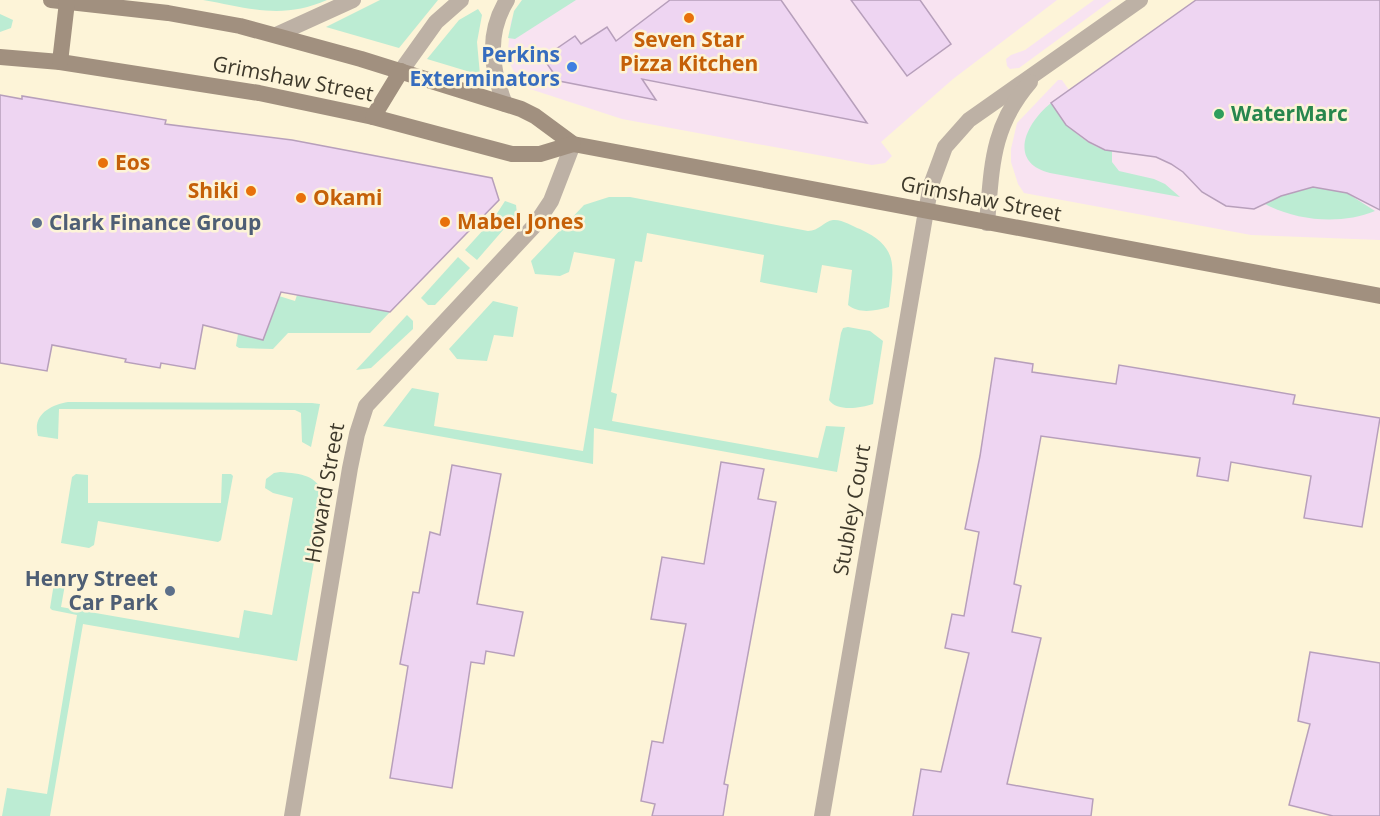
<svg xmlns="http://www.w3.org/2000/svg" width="1380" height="816" font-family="'Open Sans',sans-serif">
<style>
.commercial{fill:#f8e3f1}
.green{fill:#bcecd3}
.building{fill:#eed5f2;stroke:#b79fbb;stroke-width:1.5}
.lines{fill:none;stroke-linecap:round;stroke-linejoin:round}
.service{stroke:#bdb1a5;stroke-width:16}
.minor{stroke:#bdb1a5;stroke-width:16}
.tertiary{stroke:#bdb1a5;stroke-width:16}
.secondary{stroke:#a1907f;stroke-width:16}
.food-dot{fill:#e8710a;stroke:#fdf4d8;stroke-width:2}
.shop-dot{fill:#3f7fe0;stroke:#fdf4d8;stroke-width:2}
.leisure-dot{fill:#2e9e5b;stroke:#fdf4d8;stroke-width:2}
.service-dot{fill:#5c6f8a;stroke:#fdf4d8;stroke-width:2}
.labels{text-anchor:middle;stroke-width:5;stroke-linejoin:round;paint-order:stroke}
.food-label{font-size:21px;font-weight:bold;fill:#c56008;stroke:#fdf4d8;text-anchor:start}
.shop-label{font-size:21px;font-weight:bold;fill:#366cbe;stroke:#fdf4d8;text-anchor:end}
.street-label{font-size:21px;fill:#3e392b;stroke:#fdf4d8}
.leisure-label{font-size:21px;font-weight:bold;fill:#27864d;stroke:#fdf4d8;text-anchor:start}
.service-label{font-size:21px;font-weight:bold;fill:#4e5e75;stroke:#fdf4d8;text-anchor:start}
</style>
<rect width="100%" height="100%" fill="#fdf4d8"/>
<g class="commercial">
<path d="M522,0h535l-104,79 -72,63 11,14 -7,7 -13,2 -250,-46 -92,-30 -11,-7 -12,-24 4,-37z"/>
<path d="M1094,0h18l-93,68 -9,1 -3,-3 -1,-7 5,-4 14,-5z"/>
<path d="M1380,0v240l-129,-5 -227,-42 -6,-9 -7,-22v-13l6,-26 41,-43h4l7,10z"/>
</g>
<g class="green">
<path d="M203,0h124c-45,20 -78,8 -124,0z"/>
<path d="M380,0h58l-39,48 -73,-21z"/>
<path d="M522,0h54l-61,39 -7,-1 6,-27z"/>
<path d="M478,9l4,6 -5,27 3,33 -53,-16 32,-39z"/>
<path d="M0,14l13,6 -2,8 -11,4z"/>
<path d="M1051,103c15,21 33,44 61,48v11l7,9 35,8 11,5 15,13 -130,-24c-43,-11 -24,-50 1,-70z"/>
<path d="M1313,187l34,6 28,18c-34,14 -78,10 -110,-7l16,-8z"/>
<path d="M609,197h21l178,34c11,0 16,-10 25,-11 9,-1 19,6 27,9 41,19 33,39 29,78 -14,4 -30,7 -41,-2l4,-35 -30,-5 -5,28 -57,-11 4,-27 -117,-22 -5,29 -7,-1 -24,131 6,2 -5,27 206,37 8,-32 19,1 -8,45 -243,-44 -1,36 -210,-38 29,-38 27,5 -5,33 149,25 32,-192 -41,-7 -5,20 -9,4 -25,-2 -4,-13 53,-56z"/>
<path d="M505,201l11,4 1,9 -40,46 -12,-10 29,-32z"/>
<path d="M458,257l12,11 -35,37h-7l-7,-7z"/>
<path d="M297,295l93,17 -20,21h-82l-15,16 -34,-1 -3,-2 2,-12 25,6 16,-44 16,5z"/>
<path d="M493,301l25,6 -5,30 -19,-2 -7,26 -30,-2 -8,-10z"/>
<path d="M407,315l6,6v8l-42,39 -15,2z"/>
<path d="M848,327l22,4 13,10 -10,63c-13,4 -36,8 -44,-4l12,-67 2,-5z"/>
<path d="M68,402l244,1 8,1 -9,43 -9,-5 -1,-29 -6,-3 -236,-1 -1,30 -20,-3c-6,-21 12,-31 30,-34z"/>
<path d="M280,472c22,2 37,2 45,26l-28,163 -214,-37 -33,192h-48l5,-28 40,6 30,-179 -25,-5 -2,-2 5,-31 11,2 -5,28 178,31 5,-28 28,5 21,-117 -20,-5 -8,-5 1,-9 8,-6z"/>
<path d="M76,474l12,1v28h133l1,-29h9l2,2 -12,64 -3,2 -120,-21 -4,24 -5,3 -28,-5 11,-66z"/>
</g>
<g class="building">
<path d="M670,0h111l86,123 -225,-44 14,21 -97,-19 -16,-23 32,-22 6,8 26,-17 9,14z"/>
<path d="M851,0h69l31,44 -44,32z"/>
<path d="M1196,0h184v210l-33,-17 -34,-6 -32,9 -27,13 -28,-3 -24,-14 -19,-20 -12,-8 -15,-7 -51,-7 -16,-8 -23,-17 -15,-22z"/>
<path d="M0,95l22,4v-3l144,24 -1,4 127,16 200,38 7,22 -109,112 -109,-20 -18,48 -60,-15 -8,44 -34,-6 -1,5 -35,-6 1,-3 -74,-14 -5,26 -47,-8z"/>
<path d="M995,358l38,6 -1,8 84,12 3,-19 54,9 122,21 -2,9 87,14 -18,109 -58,-9 7,-42 -80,-14 -3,19 -31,-5 3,-18 -159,-22 -27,148 7,2 -9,46 29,6 -34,146 86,15 -2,17h-178l8,-47 20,3 28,-119 -24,-5 7,-34 12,2 15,-84 -14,-3 15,-73z"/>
<path d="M721,462l43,7 -6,30 18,3 -52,282 4,1 -5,31h-71l3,-12 -14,-3 11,-60 11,2 23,-119 -35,-5 11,-62 42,7z"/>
<path d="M452,465l49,9 -24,130 46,8 -9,44 -28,-5 -2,13 -13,-2 -19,126 -62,-10 18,-112 -8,-2 13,-72 6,1 11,-61 10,3z"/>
<path d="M1310,652l70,11v153h-47l-44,-11 21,-81 -12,-3z"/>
</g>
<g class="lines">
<g class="service">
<path d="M926,211l5,-26 14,-38 24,-27 171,-120"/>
<path d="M987,223c5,-56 4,-96 43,-141"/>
</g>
<g class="minor">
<path d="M292,816l58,-348 7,-34 9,-28 169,-181 16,-24 22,-57"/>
<path d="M822,816l104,-605"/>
</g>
<g class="tertiary">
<path d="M276,35l77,-35"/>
<path d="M401,71l35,-49 25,-22"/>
<path d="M505,104c-14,-35 -19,-70 2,-104"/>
</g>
<g class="secondary">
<path d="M51,0l117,13 72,13 121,33 160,50 14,7 38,28 807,152"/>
<path d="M0,57l60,5 199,31 114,24 139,37h28l33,-10"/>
<path d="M60,62l7,-60"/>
<path d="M373,117l28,-46"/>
</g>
</g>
<g class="food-dot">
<circle cx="689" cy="18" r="6"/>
<circle cx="103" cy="163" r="6"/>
<circle cx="251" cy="191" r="6"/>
<circle cx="301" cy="198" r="6"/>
<circle cx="445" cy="222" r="6"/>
</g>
<circle class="shop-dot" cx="572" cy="67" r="6"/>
<circle class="leisure-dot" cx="1219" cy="114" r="6"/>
<g class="service-dot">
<circle cx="37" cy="223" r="6"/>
<circle cx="170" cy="591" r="6"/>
</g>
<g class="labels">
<g class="food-label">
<text x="689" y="47" text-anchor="middle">Seven Star<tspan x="689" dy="24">Pizza Kitchen</tspan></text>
<text x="115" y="170">Eos</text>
<text x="239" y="198" text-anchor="end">Shiki</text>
<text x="313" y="205">Okami</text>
<text x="457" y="229">Mabel Jones</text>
</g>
<g class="shop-label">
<text x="560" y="62">Perkins<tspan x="560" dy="24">Exterminators</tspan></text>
</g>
<g class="street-label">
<text transform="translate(293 79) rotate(11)" y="7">Grimshaw Street</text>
<text transform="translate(981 199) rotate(11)" y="7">Grimshaw Street</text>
<text transform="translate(325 493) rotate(-80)" y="7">Howard Street</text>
<text transform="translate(852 510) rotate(-80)" y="7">Stubley Court</text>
</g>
<g class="leisure-label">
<text x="1231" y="121">WaterMarc</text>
</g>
<g class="service-label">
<text x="49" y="230">Clark Finance Group</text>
<text x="158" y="586" text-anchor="end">Henry Street<tspan x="158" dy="24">Car Park</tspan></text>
</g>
</g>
</svg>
